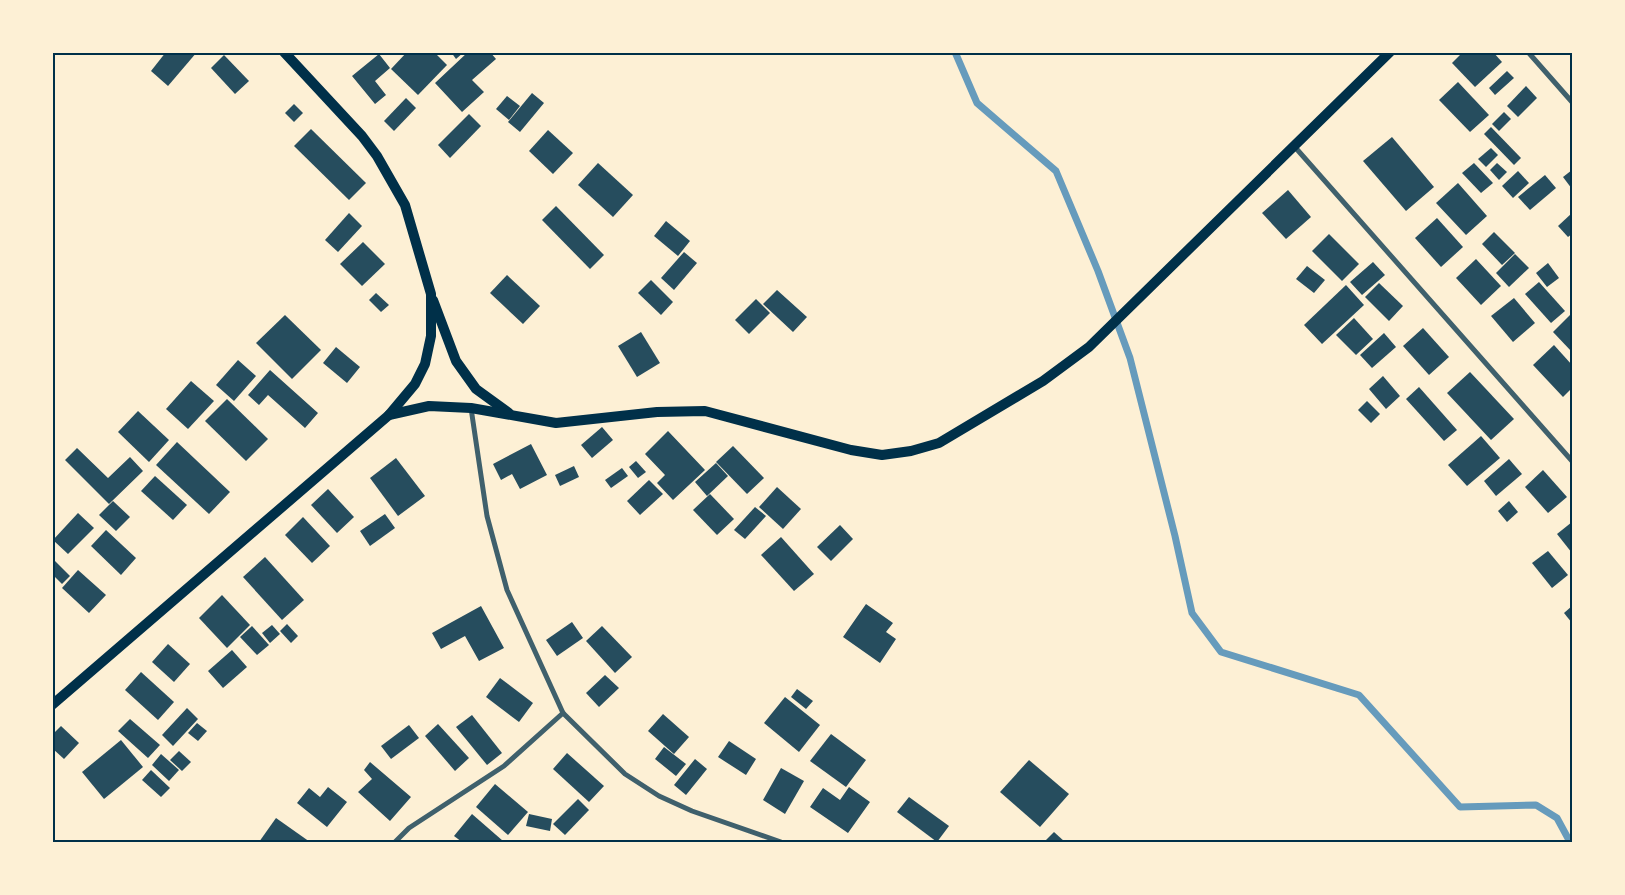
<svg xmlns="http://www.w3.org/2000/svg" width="1625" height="895" font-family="Helvetica,sans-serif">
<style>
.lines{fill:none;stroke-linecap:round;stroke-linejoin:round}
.stream{stroke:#669bbc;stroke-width:7}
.building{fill:#264d5e}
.minor{stroke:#3f606c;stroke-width:5}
.secondary{stroke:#003049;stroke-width:10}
.neatline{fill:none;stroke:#003049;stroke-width:2}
</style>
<rect width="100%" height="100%" fill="#fdf0d5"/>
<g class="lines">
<path class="stream" d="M955,52l22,51 79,68 42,100 32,87 45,178 17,77 29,39 138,43 101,112 76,-2 21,13 13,24"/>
</g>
<g class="building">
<path d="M166,52h31l-29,34 -17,-15z"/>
<path d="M407,52h27l13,13 -29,30 -27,-26z"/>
<path d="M451,52h13l-8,7z"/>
<path d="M468,52h22l6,7 -24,21 12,12 -22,20 -27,-29z"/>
<path d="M1463,52h30l9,10 -27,25 -23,-24z"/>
<path d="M379,54l11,14 -15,13 11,14 -11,9 -23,-28z"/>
<path d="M224,55l25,26 -14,13 -24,-26z"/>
<path d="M1507,71l7,7 -19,17 -6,-7z"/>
<path d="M1458,82l31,33 -19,17 -31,-32z"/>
<path d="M1526,86l11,12 -19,19 -11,-11z"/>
<path d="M532,93l12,10 -24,29 -12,-10z"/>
<path d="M507,96l13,10 -11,14 -13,-11z"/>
<path d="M406,98l10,10 -22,23 -10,-10z"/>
<path d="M294,104l9,9 -9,9 -9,-9z"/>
<path d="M1504,112l7,7 -12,12 -7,-7z"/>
<path d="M469,114l12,12 -31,32 -12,-13z"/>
<path d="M1491,127l30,31 -7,7 -30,-31z"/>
<path d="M311,129l55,54 -17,17 -55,-54z"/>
<path d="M548,130l25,23 -20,21 -24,-23z"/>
<path d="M1392,137l42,50 -28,24 -43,-50z"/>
<path d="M1491,148l7,7 -12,12 -8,-8z"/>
<path d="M598,163l35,32 -20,22 -35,-32z"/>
<path d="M1474,163l19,20 -12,10 -19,-20z"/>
<path d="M1497,163l10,9 -8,8 -9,-10z"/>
<path d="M1572,170v19l-9,-12z"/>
<path d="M1518,171l11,12 -16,15 -11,-12z"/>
<path d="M1545,175l11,13 -26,22 -12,-13z"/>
<path d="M1458,183l29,33 -21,19 -30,-32z"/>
<path d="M1288,190l23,27 -25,22 -24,-26z"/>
<path d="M556,206l48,49 -14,14 -48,-49z"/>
<path d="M349,213l13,13 -24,26 -13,-12z"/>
<path d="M1572,213v21l-4,3 -10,-11z"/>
<path d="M1437,218l26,29 -22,20 -26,-29z"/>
<path d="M666,221l24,20 -12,15 -24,-20z"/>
<path d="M1494,232l21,21 -13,12 -20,-21z"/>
<path d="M1329,234l30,30 -17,17 -30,-30z"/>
<path d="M363,242l22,22 -23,22 -22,-22z"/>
<path d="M684,252l13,11 -23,27 -13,-12z"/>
<path d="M1515,254l14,14 -20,19 -13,-14z"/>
<path d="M1476,259l25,27 -20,19 -25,-27z"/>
<path d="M1373,262l12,13 -23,20 -12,-13z"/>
<path d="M1548,263l11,15 -12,9 -11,-14z"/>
<path d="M1307,266l18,14 -11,13 -18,-14z"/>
<path d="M507,275l33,31 -17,18 -33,-31z"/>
<path d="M651,280l22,22 -12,13 -23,-22z"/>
<path d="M1539,282l26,29 -14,12 -26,-29z"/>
<path d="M1379,283l24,23 -14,15 -24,-24z"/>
<path d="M1346,285l18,20 -42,39 -18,-19z"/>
<path d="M777,290l30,27 -14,15 -30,-28z"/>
<path d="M376,293l13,12 -8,7 -12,-12z"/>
<path d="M1514,298l21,25 -22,19 -22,-26z"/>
<path d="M756,299l14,14 -21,21 -14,-14z"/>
<path d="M1572,313v39l-19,-20z"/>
<path d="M285,315l36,35 -29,29 -36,-36z"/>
<path d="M1354,318l19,21 -17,16 -20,-20z"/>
<path d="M1423,328l26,29 -20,18 -26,-29z"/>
<path d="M641,332l19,31 -23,14 -19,-31z"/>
<path d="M1384,333l12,14 -24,21 -12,-13z"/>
<path d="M1554,345l18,20v23l-9,9 -30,-32z"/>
<path d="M336,347l24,20 -13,16 -24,-20z"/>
<path d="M238,360l18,16 -22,25 -18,-16z"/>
<path d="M270,370l48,43 -13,15 -37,-33 -9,10 -11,-10z"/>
<path d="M1470,372l44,47 -23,21 -44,-47z"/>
<path d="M1383,376l17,20 -14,13 -17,-20z"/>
<path d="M191,381l23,20 -26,28 -22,-20z"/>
<path d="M1419,387l38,43 -13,11 -38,-42z"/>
<path d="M227,399l41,40 -22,22 -41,-40z"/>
<path d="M1367,401l13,13 -9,9 -13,-13z"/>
<path d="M138,411l31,29 -20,22 -31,-30z"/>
<path d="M602,427l11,13 -21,18 -11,-13z"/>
<path d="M668,431l37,39 -32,30 -16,-17 8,-8 -20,-21z"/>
<path d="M1481,436l19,22 -33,28 -19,-21z"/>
<path d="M177,442l53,50 -21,22 -53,-49z"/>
<path d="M531,444l16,31 -27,14 -8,-15 -11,6 -8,-16z"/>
<path d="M733,446l31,32 -17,16 -31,-32z"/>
<path d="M77,448l31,30 22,-21 13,14 -34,33 -44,-44z"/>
<path d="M396,458l29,38 -27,20 -28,-38z"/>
<path d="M1509,459l13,15 -26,22 -12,-15z"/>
<path d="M636,461l10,11 -8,6 -9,-11z"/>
<path d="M716,463l12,13 -21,20 -12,-14z"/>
<path d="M574,466l5,11 -19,9 -5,-11z"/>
<path d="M622,468l6,8 -17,12 -6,-8z"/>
<path d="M1543,470l24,27 -19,16 -23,-26z"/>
<path d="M155,476l32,29 -14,15 -32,-29z"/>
<path d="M649,480l14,14 -23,21 -13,-14z"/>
<path d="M777,487l24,22 -18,20 -24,-22z"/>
<path d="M328,489l26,28 -17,16 -26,-28z"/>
<path d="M710,494l24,25 -17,16 -24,-25z"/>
<path d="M113,501l17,16 -14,14 -17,-16z"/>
<path d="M1509,501l9,11 -11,10 -9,-11z"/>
<path d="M755,507l11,9 -21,23 -11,-9z"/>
<path d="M78,513l16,15 -26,26 -15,-14z"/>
<path d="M385,514l10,14 -25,18 -10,-15z"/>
<path d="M303,517l27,29 -18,17 -27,-28z"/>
<path d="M1572,522v31l-15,-19z"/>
<path d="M840,525l13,14 -22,22 -14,-14z"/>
<path d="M106,530l30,28 -15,17 -30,-29z"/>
<path d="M781,537l33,37 -20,17 -33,-36z"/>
<path d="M1548,551l20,24 -16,13 -20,-25z"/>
<path d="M265,557l39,43 -22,20 -39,-43z"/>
<path d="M52,558l18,18 -8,8 -10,-10z"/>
<path d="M78,570l28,25 -17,18 -27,-25z"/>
<path d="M222,595l28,30 -23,23 -28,-30z"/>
<path d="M866,604l27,19 -7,9 10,7 -16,24 -37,-26z"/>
<path d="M481,606l23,42 -25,13 -14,-25 -24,13 -9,-16z"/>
<path d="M1572,606v17l-8,-10z"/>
<path d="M572,622l11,16 -26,18 -11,-16z"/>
<path d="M287,624l11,12 -7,7 -11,-12z"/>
<path d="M272,625l8,9 -10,9 -8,-10z"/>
<path d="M252,626l17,19 -12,10 -17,-18z"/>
<path d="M602,626l30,31 -17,16 -29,-32z"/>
<path d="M168,644l22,20 -16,18 -22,-20z"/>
<path d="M232,650l15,17 -24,21 -15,-17z"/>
<path d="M141,672l33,30 -16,18 -33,-30z"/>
<path d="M605,675l14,13 -20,19 -13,-14z"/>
<path d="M500,678l33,25 -14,19 -33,-25z"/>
<path d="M797,689l16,12 -7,8 -15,-12z"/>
<path d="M785,697l35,28 -21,27 -35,-29z"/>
<path d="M187,708l11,11 -25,27 -11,-11z"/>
<path d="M663,714l26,23 -15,17 -26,-23z"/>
<path d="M472,715l30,38 -15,12 -31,-38z"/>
<path d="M130,719l30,26 -12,13 -30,-27z"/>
<path d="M197,723l10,8 -9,10 -10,-8z"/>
<path d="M438,724l31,34 -14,13 -30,-35z"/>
<path d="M409,725l10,13 -28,21 -10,-13z"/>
<path d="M61,726l18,17 -15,16 -12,-11v-13z"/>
<path d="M831,734l35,26 -20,27 -36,-26z"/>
<path d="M121,740l22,27 -39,32 -22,-27z"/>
<path d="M729,741l27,18 -10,16 -28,-18z"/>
<path d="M664,747l22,17 -10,12 -21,-17z"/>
<path d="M179,751l12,11 -9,9 -12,-11z"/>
<path d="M567,753l37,33 -15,16 -36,-33z"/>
<path d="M161,754l18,16 -10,11 -17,-16z"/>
<path d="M695,759l12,10 -21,26 -12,-10z"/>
<path d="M1029,760l40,34 -29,33 -40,-35z"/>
<path d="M370,762l41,35 -21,24 -32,-29 14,-13 -8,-9z"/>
<path d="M781,768l23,13 -19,33 -22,-14z"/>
<path d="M151,770l19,18 -9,9 -19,-17z"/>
<path d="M495,784l33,28 -20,23 -32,-28z"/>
<path d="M328,787l19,15 -20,25 -30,-24 12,-15 11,9z"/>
<path d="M849,787l21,15 -22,31 -38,-26 13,-19 17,12z"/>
<path d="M909,797l40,29 -12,16 -40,-30z"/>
<path d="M578,799l11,11 -24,25 -12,-11z"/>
<path d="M472,814l31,27 -2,1h-39l-8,-6z"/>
<path d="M529,814l23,5 -2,12 -24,-5z"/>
<path d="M276,818l34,24h-51z"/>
<path d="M1054,832l11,10h-21z"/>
</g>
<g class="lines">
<g class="minor">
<path d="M1528,52l44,50"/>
<path d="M1294,146l278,315"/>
<path d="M471,408l16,108 20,74 56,123 62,61 34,22 33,15 89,31"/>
<path d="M395,842l14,-14 95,-62 59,-53"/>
</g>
<g class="secondary">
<path d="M433,300l23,61 20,28 33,24"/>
<path d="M389,415l40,-9 42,2 85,15 101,-11 48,-1 146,39 31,5 29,-4 28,-8 104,-62 46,-34 301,-295"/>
<path d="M52,705l337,-290 26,-31 10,-20 6,-28v-42l-26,-89 -28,-49 -15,-20 -78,-84"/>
</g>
</g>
<rect width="1625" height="895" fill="none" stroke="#fdf0d5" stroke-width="108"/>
<rect x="54" y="54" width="1517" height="787" class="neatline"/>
</svg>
